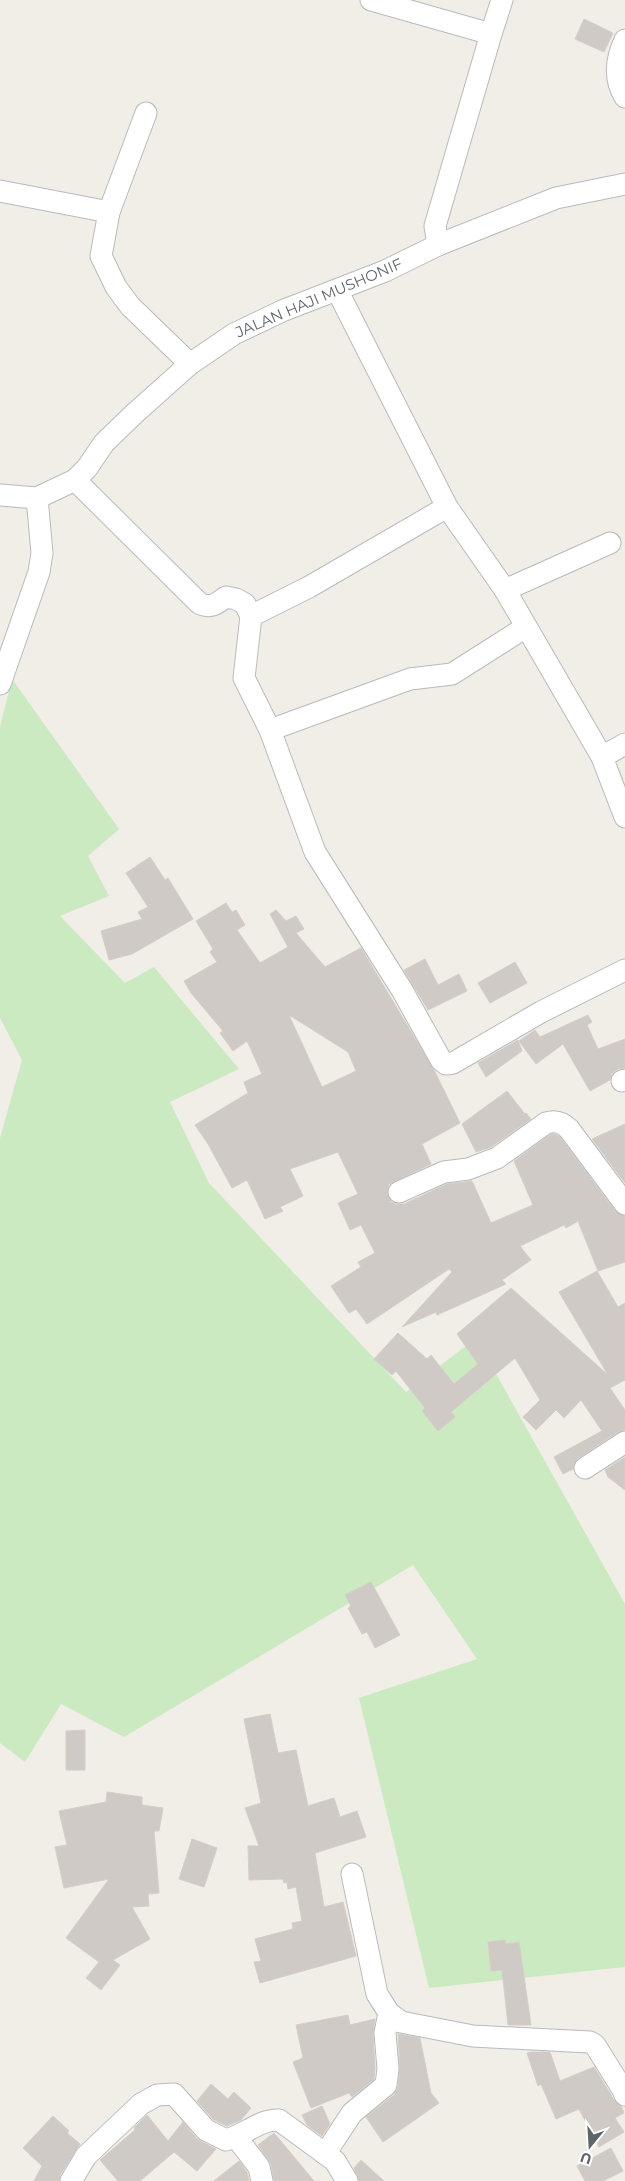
<svg xmlns="http://www.w3.org/2000/svg" width="625" height="2181" font-family="Montserrat,sans-serif">
<style>
.green{fill:#cbeac2}
.building{fill:#cfcac6;stroke:#d7cdc5;fill-rule:evenodd}
.lines{fill:none;stroke-linecap:round;stroke-linejoin:round}
.minor-casing{stroke:#b7bbbe;stroke-width:23}
.minor{stroke:#fff;stroke-width:21}
.labels{text-anchor:middle;stroke-width:5;stroke-linejoin:round;paint-order:stroke}
.street-label{font-size:15px;fill:#5e6568;stroke:#fff}
</style>
<rect width="100%" height="100%" fill="#f1ede7"/>
<path class="green" d="M12,679l107,150 -31,27 21,40 -49,20 65,67 29,-16 85,102 -69,33 39,81 197,209 70,-54 149,266v363l-196,21 -70,-290 118,-39 -64,-94 -289,172 -63,-33 -36,58 -25,-19v-605l22,-78 -22,-42v-291z"/>
<g class="building">
<path d="M584,19l29,14 -9,19 -29,-13z"/>
<path d="M150,857l15,23 3,-2 25,41 -61,35 -23,6 -8,-29 41,-12 -4,-7 10,-5 -22,-34z"/>
<path d="M226,903l6,9 4,-2 9,15 -8,5 23,33 28,-16 -18,-33 6,-4 10,11 10,-5 8,13 -8,4 29,34 36,-19 73,122 26,53 -38,21 9,20 -42,20 -2,7 4,11 6,2h7l43,-20 25,-3 19,42 42,-18 -19,-44 37,-27h4l5,3 55,74 10,5v46l-27,9 -20,-50 -12,7 -2,-3 -44,21 11,14 -29,20 4,4 -69,31 -1,-3 -34,15 50,-55 -3,-3 -82,55 -11,-15 -7,4 -18,-27 30,-19 -3,-5 17,-9 -14,-28 -11,5 -12,-27 20,-9 -20,-42 -48,17 13,27 -23,11 3,4 -18,8 -18,-39 -15,8 -24,-44 -13,-19 53,-32 -4,-11 18,-8 -15,-33 -14,10 -13,-18 3,-2 -32,-38 -7,-12 33,-19 -7,-10 3,-3 -17,-28zM289,1015l59,37 8,19 -34,16z"/>
<path d="M425,959l13,26 21,-11 8,17 -39,19 -24,-40z"/>
<path d="M515,962l12,21 -37,20 -12,-20z"/>
<path d="M588,1015l4,7 -5,3 11,24 27,-10v29l-7,1 -6,4 -2,7 -20,11 -27,-47 -27,20 -17,-23 16,-11 5,7z"/>
<path d="M518,1040l4,11 -36,26 -8,-14z"/>
<path d="M507,1091l18,23 1,-1 5,6 -40,28 -15,5 -14,-28z"/>
<path d="M625,1124v59l-33,-44z"/>
<path d="M597,1271l21,36 7,-4v77l-15,8 15,22v20l-7,2 -40,26 -4,5 -1,6 -10,5 -9,-17 48,-26 -21,-31 -17,18 -8,-8 -20,20 -13,-13 17,-17 -25,-42 -64,54 4,5 -17,14 -16,-20 3,-3 -29,-37 -4,4 -18,-16 24,-26 29,26 4,-4 23,29 24,-20 -21,-30 54,-46 97,87 -49,-83z"/>
<path d="M625,1457v33l-17,-13 -3,-7z"/>
<path d="M371,1582l29,53 -25,13 -8,-16 -5,2 -14,-26 3,-2 -6,-11z"/>
<path d="M270,1714l8,39 18,-3 12,56 26,-8 6,19 17,-6 9,26 -51,16 9,54 19,-5 13,54 -96,27 -6,-21 7,-1 -6,-22 38,-10 -1,-6 10,-2 -6,-34 -8,2 -1,-7 -3,1 -1,-4 -34,1 -1,-34h11l-14,-38 16,-5 -17,-84z"/>
<path d="M85,1730v40h-19v-39z"/>
<path d="M107,1792l35,5v8l21,3 -4,23h-5l5,62 -11,1 1,12 -17,1 18,32 -37,21 7,5 -19,25 -15,-12 13,-16 -33,-24 43,-59 -45,9 -9,-41 12,-2 -8,-34 47,-9z"/>
<path d="M192,1839l25,9 -13,39 -25,-8z"/>
<path d="M505,1940l1,4 13,-2 12,83h-23l-6,-55 -11,1 -3,-29z"/>
<path d="M348,2015l2,10 25,-6 -2,15 2,35 -1,10 -22,18 -3,-4 -38,15 -18,-46 10,-4 -7,-33z"/>
<path d="M398,2034l22,4 11,55 8,10 -56,39 -17,-25 28,-22 4,-8 2,-19z"/>
<path d="M532,2052h18l10,29 34,-14 20,33 7,6 3,7 -9,5 9,14 -25,15 -20,-38 -23,10 -15,-35 -3,2 -11,-33z"/>
<path d="M211,2084l17,15 6,-7 17,16 -10,12 -14,6 -13,-6 -17,-19z"/>
<path d="M322,2106l8,18 -8,12 -15,-11 -5,-10z"/>
<path d="M147,2115l21,26 15,-19 14,17 19,10 -19,22 -23,-19 -34,29h-22l-18,-21 35,-30 -1,-2z"/>
<path d="M53,2116l16,15 -2,2 13,11 -20,31 -1,6h-25l8,-15 -19,-18z"/>
<path d="M274,2133l40,48h-40l-3,-17 -13,-19z"/>
<path d="M611,2148l12,23 -20,10h-18l-8,-15z"/>
<path d="M361,2160l23,21h-25l-5,-13z"/>
<path d="M239,2161l8,11 2,9h-35z"/>
</g>
<g class="lines">
<defs>
<g id="minor">
<path d="M371,0l120,34"/>
<path d="M625,40c-9,19 -11,39 0,57"/>
<path d="M146,113l-37,99 -8,44 15,31 14,19 60,58"/>
<path d="M0,191l109,21"/>
<path d="M438,245l-3,-19 56,-192 11,-34"/>
<path d="M337,290l110,217 58,83 97,167 23,60"/>
<path d="M75,480l124,123c12,6 17,1 27,-6l10,2 9,5 6,12 -7,62 26,52 45,122 87,138 39,70 5,4 7,-1 88,-51 84,-42"/>
<path d="M0,495l37,3 38,-18 12,-12 17,-25 30,-29 56,-50 44,-30 48,-23 103,-40 53,-26 118,-47 69,-14"/>
<path d="M505,590l105,-47"/>
<path d="M251,616l58,-29 138,-80"/>
<path d="M0,684l39,-112 3,-19 -5,-55"/>
<path d="M270,730l140,-51 42,-5 74,-47"/>
<path d="M602,757l23,-13"/>
<path d="M622,1081l3,-1"/>
<path d="M399,1192l45,-20 24,-3 29,-11 49,-35c9,-3 16,-1 23,6l56,75"/>
<path d="M585,1468l40,-26"/>
<path d="M352,1874l25,120 12,19 12,9 72,14 117,6 5,3 28,45 2,5"/>
<path d="M236,2137l23,30 3,14"/>
<path d="M325,2154l27,-41 34,-28 2,-16 -3,-36 4,-20"/>
<path d="M71,2181l15,-25 55,-52 16,-9 17,-1 32,36 20,10c19,-5 34,-21 53,-20l56,41 12,20"/>
</g>
</defs>
<use href="#minor" class="minor-casing"/>
<use href="#minor" class="minor"/>
</g>
<g class="labels">
<g class="street-label">
<text transform="translate(319 298) rotate(-23)" y="5">JALAN HAJI MUSHONIF</text>
</g>
</g>
<g transform="translate(590 2146) rotate(198)" stroke="#ffffff" stroke-width="4" paint-order="stroke">
<path d="M0-4L9 19L0 12L-9 19Z" fill="#5e6568"/>
<text y="-8" font-size="14" font-weight="bold" text-anchor="middle" fill="#5e6568">U</text>
</g>
</svg>
